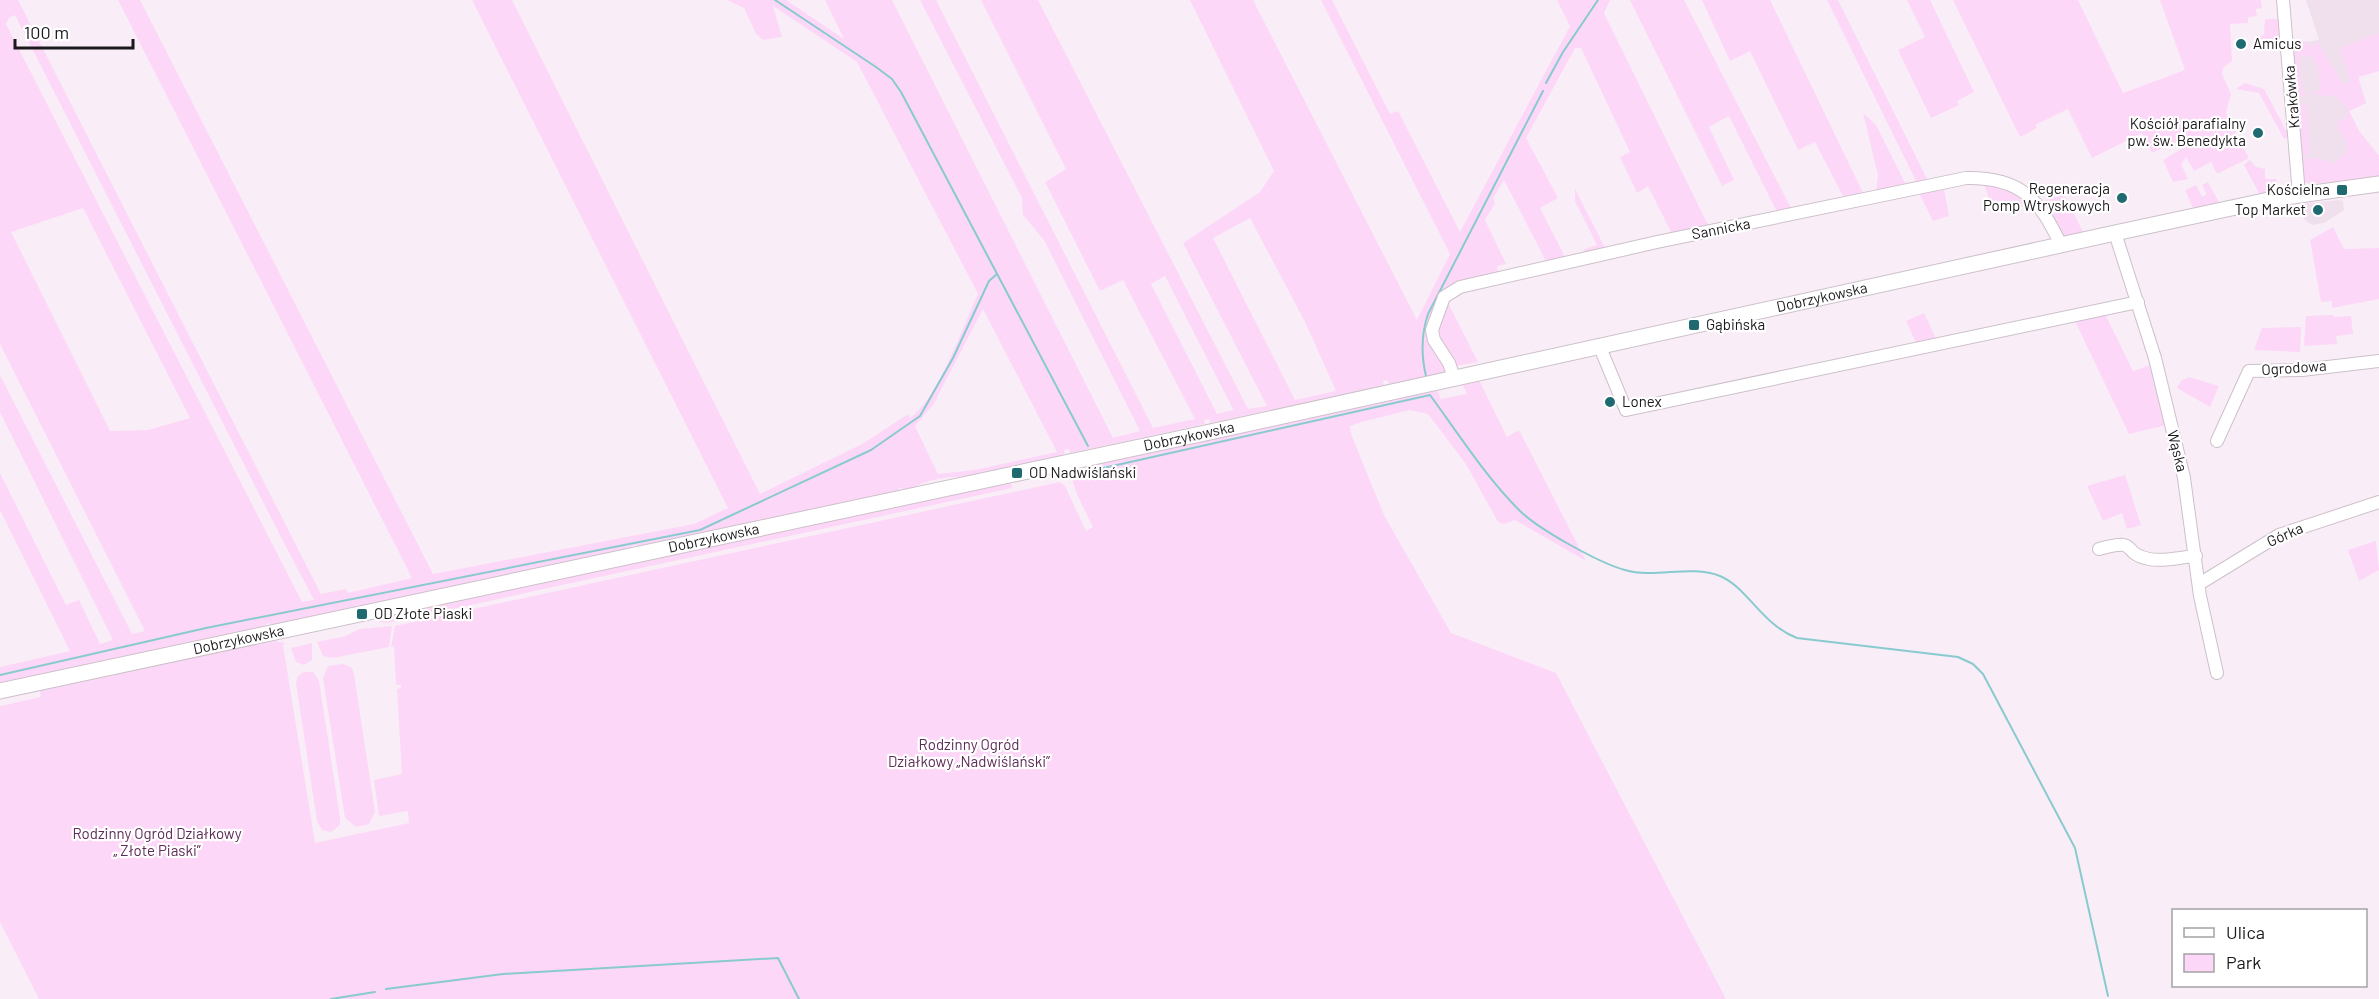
<svg xmlns="http://www.w3.org/2000/svg" width="2379" height="999" font-family="Barlow,sans-serif">
<style>
.built{fill:#f0dfed}
.green{fill:#fdd7f7;fill-rule:evenodd}
.lines{fill:none;stroke-linecap:round;stroke-linejoin:round}
.stream{stroke:#89cacf;stroke-width:2}
.minor-casing{stroke:#ccc1ca;stroke-width:14}
.major-casing{stroke:#ccc1ca;stroke-width:17}
.minor{stroke:#fff;stroke-width:12}
.major{stroke:#fff;stroke-width:15}
.poi-dot{fill:#1e6a70;stroke:#fff;stroke-width:2}
.labels{text-anchor:middle;stroke-width:4.5;stroke-linejoin:round;paint-order:stroke}
.poi-label{font-size:15px;fill:#1c191c;stroke:#fff;text-anchor:start}
.street-label{font-size:15px;fill:#1c191c;stroke:#fff}
.park-label{font-size:15px;fill:#5d2c58;stroke:#fff}
</style>
<rect width="100%" height="100%" fill="#f9eef7"/>
<g class="built">
<path d="M2306,0h73v71l-21,6 8,26 -17,8 10,20 20,25 -12,23 -58,5 -6,-3 -8,-137 24,-4z"/>
<path d="M2338,200l5,1 1,9 -20,13 -12,2 -8,-6 -1,-15z"/>
</g>
<g class="green">
<path d="M0,0h18l303,594 25,-5 2,4 64,-15 -294,-578h22l293,574 261,-50 34,-16 -256,-508h40l248,494 104,-51 44,-29 2,4c28,-19 53,-92 68,-124l-121,-232 -84,-56 9,31 -19,3 -7,-6 -12,-26 -17,-8h59l58,39 -19,-39h67l221,438 27,-7 -96,-191 -21,-25 -1,-17 -102,-198h16l217,428 42,-9 -72,-139 -23,11 -55,-109 21,-13 -85,-169h57l210,409 19,-3 -84,-163 77,-51 14,-21 -84,-171h63l164,320 33,-66 -129,-254h11l58,114 8,-3 62,121 110,-206 -13,-26h53l-6,13 104,212 -36,9 -24,-48 -11,7 -17,-36 10,-5 -49,-104h-6l-49,90 32,60 -18,10 27,53 -19,4 -44,-85 -11,18 2,5 -10,17 21,44 -9,2 1,8 -28,6 -32,25 -1,46 10,21 -58,12 -2,-4 -4,1 1,4 -174,38 -1,-4 -5,1 1,4 -135,29 -1,-4 -5,1 1,4 -10,4c-26,5 -52,13 -79,17 -25,3 -44,1 -67,15l-10,-2v4l-261,56 -1,-3 -5,1 1,4 -273,58 -1,-3 -4,1v2l-84,18 -1,-3 -4,1v4l-239,51 -1,-3 -4,4 -22,4v-17l70,-16 -70,-141v-37l66,132 13,-5 21,44 13,-4 -113,-228v-37l132,259 13,-3 -145,-287zM15,15l268,526 31,59 -12,2 -296,-578 3,-6zM83,208l107,210 -42,12 -38,1 -99,-199zM1250,218l55,104 31,69 -41,9 -82,-162zM1165,276l68,133v1l-16,4 -66,-130zM983,309l74,143 -83,18 -36,4 -23,-48 18,-21z"/>
<path d="M1630,0h54l109,212 -15,2 -49,-98 -20,11 25,53 -12,6z"/>
<path d="M1702,0h68l94,195 -19,5 -30,-58 -17,8 -48,-99 -20,10z"/>
<path d="M1827,0h11l90,181 -52,11 2,-17 -15,-62 13,12 29,58 11,-2z"/>
<path d="M1907,0h23l44,92 -17,9 2,4 -28,13 -33,-68 27,-13z"/>
<path d="M1953,0h125l45,93 62,-23 -25,-70h101l1,8 -6,1 1,7 -9,1v6l-18,1 2,37 -9,7 -1,6 9,20 -5,19 15,30 -5,3 2,3 5,-2 6,11 -32,16 -6,-12 -17,9 -8,-14 -5,7 7,15 -15,3 -10,-22 20,-12 -3,-8 -28,13 -10,-20 -50,25 -24,-49 -33,16 2,3 -17,9z"/>
<path d="M2265,19h16l2,27 -22,1 -1,-11 4,-1z"/>
<path d="M2379,33v38l-21,6 8,26 -17,8 10,20 20,25v21l-70,7 -6,-3 -1,-22 18,-1 13,6 12,-10 2,-11 -9,-15v-6l8,-3 1,-11 -10,-11 -23,-3 -1,-2 7,-1 -2,-24 -7,-11 -13,1 4,34 5,3 -10,4 -4,-53 13,-4 4,6 8,-5 25,42 7,-2 -10,-34z"/>
<path d="M2245,83l19,6 25,47 -5,3 -25,-46 -23,-4z"/>
<path d="M2306,105l3,50h-8l-3,-49z"/>
<path d="M2250,160l6,7 9,2v10h11l4,12 -20,4 -16,-30z"/>
<path d="M1983,181l15,3 38,20 -42,9z"/>
<path d="M2208,182l12,22 -26,6 -9,-20 11,-5 6,12 5,-3 -5,-9z"/>
<path d="M1943,183l6,33 -16,5 -16,-32z"/>
<path d="M1575,189l32,63 -20,5 -4,-7 14,-5 -22,-44z"/>
<path d="M2063,193l20,39 -22,5 -21,-34 14,-7 2,2z"/>
<path d="M2333,227l11,22 35,-1v51l-47,9v-7l-11,1 -11,-62z"/>
<path d="M1446,299l32,63 -23,4 -20,-34z"/>
<path d="M2104,312l29,59 20,-7 14,61 -38,9 -55,-115z"/>
<path d="M1924,313l14,30 -20,4 -12,-26z"/>
<path d="M2333,315l1,2 17,-1 2,18 -17,2 1,8 -33,2 2,-30z"/>
<path d="M2301,327l-1,25 -46,-2 8,-22z"/>
<path d="M2189,377l30,9 -9,21 -33,-19 5,-8z"/>
<path d="M1479,380l28,57 12,-7 67,131 -71,-41 -11,4 -6,-2 -32,-58 -38,-50 -18,-4 -52,13 -8,3 1,8 33,81 67,118 105,40 170,326h-1687l-39,-77v-216l41,-9 -1,-6 233,-50 12,2 -2,2 32,198 94,-20 -1,-12 -29,5 -5,-36 28,-6 -5,-85 4,-1v-3h-5l-2,-39 -3,1 4,-21 665,-144 5,4 21,45 7,-4c-6,-13 -26,-47 -21,-60l384,-81 -19,4 4,9 26,-5 -5,-11z"/>
<path d="M2125,475l16,50 -14,4 -5,-16 -19,8 -16,-35z"/>
<path d="M1011,483l1,5 -625,135 -8,-1 -1,-3 19,-8 580,-125z"/>
<path d="M2376,541l3,29 -20,11 -11,-31z"/>
<path d="M392,626l-3,21 -56,11 -10,-2 -6,-14 29,-6 13,-7z"/>
<path d="M312,643v17l-8,5 -8,-3 -5,-14z"/>
<path d="M343,664l9,4 2,6 21,138 -6,12 -13,3 -11,-9 -22,-140 5,-12z"/>
<path d="M304,672h9l6,9 21,136v8l-9,7 -9,-2 -5,-9 -21,-138 2,-7z"/>
</g>
<g class="lines">
<g class="stream">
<path d="M775,0l101,67 16,12 9,13 187,354"/>
<path d="M1546,83l17,-31 35,-52"/>
<path d="M1426,376c-5,-21 -5,-41 2,-62l115,-223"/>
<path d="M1099,469l331,-74c28,38 55,81 89,115 19,19 80,53 106,60 30,9 66,-6 95,6 28,12 41,48 77,62l161,19 15,7 10,10 92,174 33,148"/>
<path d="M0,675l206,-47 494,-98 171,-80 49,-34 33,-58 36,-77 8,-7"/>
<path d="M386,989l117,-15 275,-16 21,41"/>
<path d="M331,999l44,-7"/>
</g>
<defs>
<g id="minor">
<path d="M2283,0l16,195"/>
<path d="M2115,233l40,125 29,120 16,118 17,77"/>
<path d="M1599,345l27,65 512,-108"/>
<path d="M1454,378l-5,-15 -15,-23 -2,-10 12,-33 16,-10 197,-45 309,-64c55,-1 73,21 95,67"/>
<path d="M2217,441l32,-70 53,-1 77,-9"/>
<path d="M2099,549c42,-12 20,4 50,10 14,3 32,-2 47,-3"/>
<path d="M2199,584l80,-49 100,-33"/>
</g>
<g id="major">
<path id="s1" d="M0,691l1210,-259 905,-199 163,-35 101,-14"/>
</g>
</defs>
<use href="#minor" class="minor-casing"/>
<use href="#major" class="major-casing"/>
<use href="#minor" class="minor"/>
<use href="#major" class="major"/>
</g>
<g class="poi-dot">
<circle cx="2241" cy="44" r="6"/>
<circle cx="2258" cy="133" r="6"/>
<rect x="2336" y="184" width="12" height="12" rx="3"/>
<circle cx="2122" cy="198" r="6"/>
<circle cx="2318" cy="210" r="6"/>
<rect x="1688" y="319" width="12" height="12" rx="3"/>
<circle cx="1610" cy="402" r="6"/>
<rect x="1011" y="467" width="12" height="12" rx="3"/>
<rect x="356" y="608" width="12" height="12" rx="3"/>
</g>
<g class="labels">
<g class="poi-label">
<text x="2253" y="49">Amicus</text>
<text x="2246" y="129" text-anchor="end">Kościół parafialny<tspan x="2246" dy="17">pw. św. Benedykta</tspan></text>
<text x="2110" y="194" text-anchor="end">Regeneracja<tspan x="2110" dy="17">Pomp Wtryskowych</tspan></text>
<text x="2330" y="195" text-anchor="end">Kościelna</text>
<text x="2306" y="215" text-anchor="end">Top Market</text>
<text x="1706" y="330">Gąbińska</text>
<text x="1622" y="407">Lonex</text>
<text x="1029" y="478">OD Nadwiślański</text>
<text x="374" y="619">OD Złote Piaski</text>
</g>
<g class="street-label">
<text transform="translate(2292 97) rotate(-95)" y="5">Krakówka</text>
<text transform="translate(1721 229) rotate(-11)" y="5">Sannicka</text>
<text dy="5" stroke="none"><textPath href="#s1" startOffset="1864">Dobrzykowska</textPath></text>
<text transform="translate(2294 368) rotate(-4)" y="5">Ogrodowa</text>
<text dy="5" stroke="none"><textPath href="#s1" startOffset="1216">Dobrzykowska</textPath></text>
<text transform="translate(2177 451) rotate(76)" y="5">Wąska</text>
<text transform="translate(2285 535) rotate(-24)" y="5">Górka</text>
<text dy="5" stroke="none"><textPath href="#s1" startOffset="730">Dobrzykowska</textPath></text>
<text dy="5" stroke="none"><textPath href="#s1" startOffset="244">Dobrzykowska</textPath></text>
</g>
<g class="park-label">
<text x="969" y="750">Rodzinny Ogród<tspan x="969" dy="17">Działkowy „Nadwiślański”</tspan></text>
<text x="157" y="839">Rodzinny Ogród Działkowy<tspan x="157" dy="17">„ Złote Piaski”</tspan></text>
</g>
</g>
<rect x="2172" y="909" width="195" height="78" fill="#ffffff" stroke="#a4a3a4" stroke-width="1.5"/>
<rect x="2184" y="928" width="30" height="9" fill="#ffffff" stroke="#a4a3a4" stroke-width="1.5"/>
<text x="2226" y="939" font-size="18" fill="#1c191c">Ulica</text>
<rect x="2184" y="954" width="30" height="18" fill="#fdd7f7" stroke="#a4a3a4" stroke-width="1.5"/>
<text x="2226" y="969" font-size="18" fill="#1c191c">Park</text>
<path d="M15 39v9h118v-9" fill="none" stroke="#1c191c" stroke-width="3"/>
<text x="24" y="39" font-size="18" fill="#1c191c" stroke="#ffffff" stroke-width="4.5" paint-order="stroke">100 m</text>
</svg>
